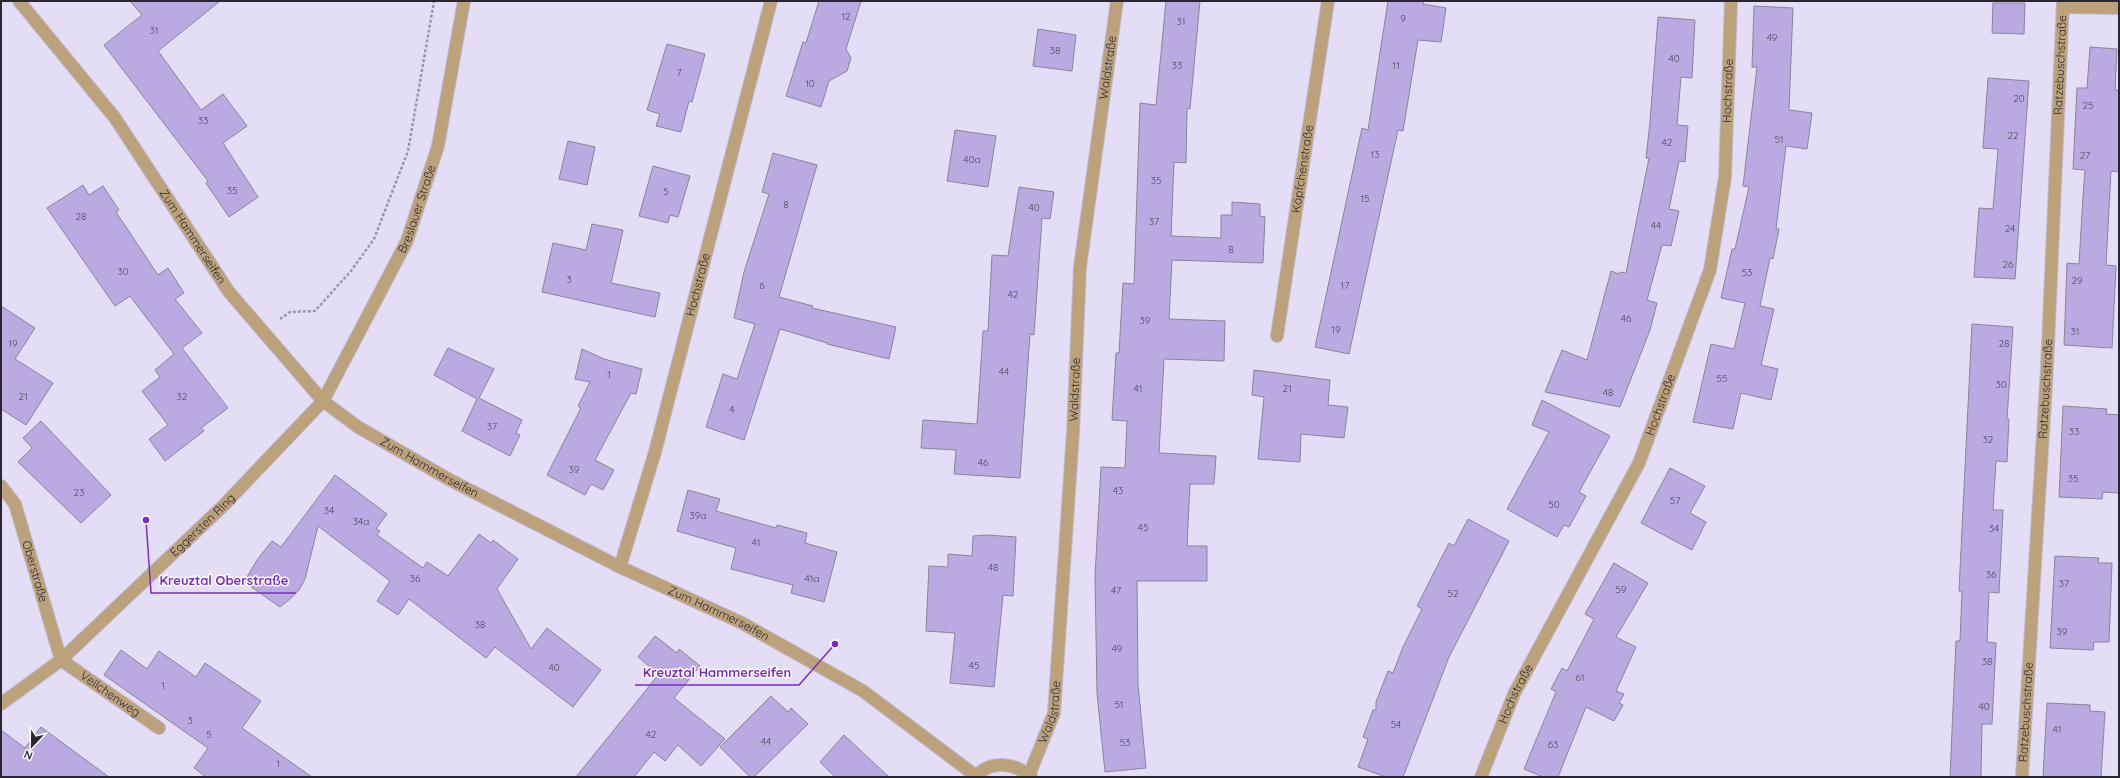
<svg xmlns="http://www.w3.org/2000/svg" width="2120" height="778" font-family="Quicksand,sans-serif">
<style>
.building{fill:#bbaae1;stroke:#8a839a}
.lines{fill:none;stroke-linecap:round;stroke-linejoin:round}
.service-casing{stroke:#bfb9cf;stroke-width:14}
.minor-casing{stroke:#bfb9cf;stroke-width:14}
.path{stroke:#9b96a9;stroke-width:2.5;stroke-dasharray:3 2;stroke-linecap:butt}
.service{stroke:#bca27a;stroke-width:12}
.minor{stroke:#bca27a;stroke-width:12}
.labels{text-anchor:middle;stroke-width:3;stroke-linejoin:round;paint-order:stroke}
.number-label{font-size:10px;fill:#4e485d}
.street-label{font-size:12px;fill:#2a2731;stroke:#fff}
.leader{fill:none;stroke:#7b2cbf;stroke-width:1.5}
.callout-dot{fill:#7b2cbf;stroke:#fff;stroke-width:1.5}
.callout-label{font-size:13px;text-anchor:middle;font-weight:bold;fill:#7b2cbf;stroke:#fff;stroke-width:3;stroke-linejoin:round;paint-order:stroke}
</style>
<rect width="100%" height="100%" fill="#e4ddf6"/>
<g class="building">
<path d="M130,1h90l-62,50 43,59 22,-16 24,32 -24,17 35,54 -29,20 -23,-34 2,-2 -104,-136 38,-30z"/>
<path d="M819,1h42l-15,48 5,9 -4,13 -18,10 -8,26 -35,-11 17,-54 3,1z"/>
<path d="M1166,1h34l-10,108 -3,-1 -1,55 -12,-1 -3,74 50,2v-23h11v-13l28,2v12l5,1 -2,46 -91,-3 -3,59 56,2 -1,40 -60,-2 -5,94 57,3 -2,28h-24l-3,62h20v35h-70l1,103 8,84 -41,4 -8,-79 -2,-117 6,-109 24,1 2,-47 -15,-1 4,-67h3l4,-70 11,1 6,-181 16,2z"/>
<path d="M1388,1h36l-1,3 23,4 -5,34 -23,-2 -15,91 -5,-1 -49,224 -34,-7 47,-219 6,2z"/>
<path d="M1993,3h32l-1,31 -32,-1z"/>
<path d="M1754,6l39,2 -4,102 23,3 -5,36 -21,-3 -10,83h3l-6,30 -3,-1 -10,48 14,3 -13,56 17,4 -7,31 -30,-7 -8,36 -40,-7 18,-78 23,5 11,-46 -24,-5 11,-49h3l14,-62 -6,-1 14,-119h-5z"/>
<path d="M1658,17l37,3 -3,58 -11,-1 -4,48 11,1 -3,36 -6,-1 -10,48 10,2 -8,35 -9,-1 -15,55 10,3 -7,27 -30,77 -75,-15 17,-42 25,10 24,-89 8,3 1,-2 6,1 23,-115h-3l4,-36z"/>
<path d="M1038,29l38,6 -4,36 -39,-5z"/>
<path d="M667,44l38,10 -13,48 -3,-1 -8,31 -25,-6 4,-12 -13,-4z"/>
<path d="M2090,47l27,2 -2,41h4v82l-8,-1 -5,94 10,1 -4,82 -48,-3 3,-82 12,1 4,-68 2,-26 -12,-1 4,-81h10z"/>
<path d="M1988,78l41,3 -14,198 -41,-2 5,-69 14,1 5,-60 -15,-1z"/>
<path d="M955,130l41,6 -8,51 -41,-6z"/>
<path d="M568,141l27,6 -8,38 -28,-6z"/>
<path d="M773,153l44,12 -38,132 34,9 -1,2 84,19 -7,32 -62,-15v-1l-47,-14 -36,111 -38,-13 17,-53 14,5 18,-55 -21,-6 10,-46 25,-78 -7,-2z"/>
<path d="M653,166l37,10 -12,41 -8,-2 -2,8 -29,-7z"/>
<path d="M83,185l6,10 14,-9 16,24 -3,2 42,63 10,-7 16,25 -9,6 27,34 -20,15 46,60 -27,20 3,3 -39,30 -16,-22 19,-14 -26,-34 18,-14 -5,-7 19,-16 -44,-58 -15,10 -68,-98z"/>
<path d="M1019,187l35,5 -4,27 -8,-1 -8,117 -4,-1 -10,144 -66,-4 2,-24 -35,-2 2,-28 54,4 6,-93h5l4,-76 16,1z"/>
<path d="M592,224l31,6 -12,53 49,10 -5,24 -113,-25 11,-49 33,7z"/>
<path d="M1,306l34,22 -20,31 38,24 -27,42 -25,-16z"/>
<path d="M1972,324l41,3 -6,92h2l-2,43 -11,-1 -3,49h10l-4,83 -10,-1 -2,50 9,1 -4,81h-10l-1,53h-31l6,-136h4l2,-50h-3z"/>
<path d="M448,348l46,21 -15,29 43,22 -6,13 4,2 -10,21 -48,-25 15,-32 -43,-24z"/>
<path d="M582,349l22,10 38,10 -6,25 -5,-1 -36,67 19,10 -11,20 -12,-6 -6,11 -38,-20 34,-67 -3,-2 12,-24 -15,-3z"/>
<path d="M1254,370l76,10 -2,25 20,2 -4,31 -43,-4 -1,28 -42,-3 6,-62 -12,-2z"/>
<path d="M1542,400l68,36 -31,56 7,4 -17,31 -5,-2 -7,12 -50,-28 42,-77 -17,-7z"/>
<path d="M2063,406l44,3 -1,5 13,1v78l-16,-1 -1,7 -43,-2z"/>
<path d="M41,421l70,74 -30,28 -63,-61 14,-14 -9,-10z"/>
<path d="M1670,468l35,18 -15,27 16,9 -14,28 -51,-27z"/>
<path d="M335,475l52,39 -11,15 4,2 -3,4 46,33 4,-6 21,14 31,-42 12,9 2,-3 25,19 -21,30 34,60 16,-21 54,42 -28,37 -78,-60 -9,11 -77,-59 -11,16 -21,-14 13,-20 -72,-55 -13,53 -6,11 -9,9 -10,8 -36,-25 13,-22 15,-19 9,6z"/>
<path d="M688,490l32,9 -4,12 60,17 1,-3 30,8 -2,10 32,9 -13,50 -33,-9 2,-8 -62,-16 5,-21 -59,-17z"/>
<path d="M1468,519l41,22 -60,116 -46,120h-17l-28,-10 10,-28 -5,-2 10,-27h3v-8l12,-31 5,2 10,-26 19,-38 -5,-3 32,-63 5,3z"/>
<path d="M987,535l29,2 -3,59 -10,-1 -9,92 -44,-4 5,-50 -29,-2 3,-65 19,1v-13l24,2 1,-20z"/>
<path d="M2055,556l44,2 -1,5h14l-3,79h-15l-1,8 -43,-2z"/>
<path d="M1614,563l34,20 -32,54 20,10 -20,44 8,3 -5,9 4,2 -9,16 -28,-14 -28,70h-15l-19,-8 32,-77 -5,-3 11,-21 5,3 27,-52 -9,-5z"/>
<path d="M655,636l22,17 2,-4 21,17 -26,32 51,41 -24,27 -23,-21 -13,16 -11,-9 -20,25h-58l83,-103 -21,-17z"/>
<path d="M121,650l26,19 12,-18 37,26 9,-14 56,38 -19,27 70,49h-106l-12,-9 14,-20 -104,-73z"/>
<path d="M771,696l17,16 3,-4 17,16 -54,53h-4l-30,-30z"/>
<path d="M2047,703l43,2v6l15,1 -4,65h-58z"/>
<path d="M41,727l68,50h-108v-47l24,18z"/>
<path d="M844,735l45,42h-54l-15,-15z"/>
</g>
<g class="lines">
<defs>
<g id="service">
<path id="s1" d="M61,660l98,68"/>
</g>
<g id="minor">
<path id="s2" d="M19,1l96,117 114,174 94,109 35,26 92,53 170,87 122,56 121,68 113,85"/>
<path d="M2063,7l56,1"/>
<path id="s3" d="M1277,336l51,-335"/>
<path id="s4" d="M1,486l14,18 46,156"/>
<path id="s5" d="M620,567l35,-115 116,-451"/>
<path id="s6" d="M1,704l60,-44 162,-154 100,-105 84,-160 31,-95 26,-145"/>
<path id="s7" d="M1029,775l25,-62 19,-281 7,-165 37,-266"/>
<path d="M976,777c14,-18 39,-14 55,0"/>
<path id="s8" d="M1481,777l33,-83 125,-231 71,-193 15,-93 6,-176"/>
<path id="s9" d="M2022,777l25,-409 16,-367"/>
</g>
</defs>
<use href="#service" class="service-casing"/>
<use href="#minor" class="minor-casing"/>
<path class="path" d="M280,319l10,-7 25,-1 36,-40 23,-32 34,-88 26,-150"/>
<use href="#service" class="service"/>
<use href="#minor" class="minor"/>
</g>
<g class="labels">
<g class="number-label">
<text x="846" y="20">12</text>
<text x="1403" y="22">9</text>
<text x="1181" y="25">31</text>
<text x="154" y="34">31</text>
<text x="1772" y="41">49</text>
<text x="1055" y="54">38</text>
<text x="1674" y="62">40</text>
<text x="1177" y="69">33</text>
<text x="1396" y="69">11</text>
<text x="679" y="76">7</text>
<text x="810" y="87">10</text>
<text x="2019" y="102">20</text>
<text x="2088" y="109">25</text>
<text x="203" y="124">33</text>
<text x="2013" y="139">22</text>
<text x="1779" y="143">51</text>
<text x="1667" y="146">42</text>
<text x="1375" y="158">13</text>
<text x="2085" y="159">27</text>
<text x="972" y="163">40a</text>
<text x="1156" y="184">35</text>
<text x="232" y="194">35</text>
<text x="666" y="195">5</text>
<text x="1365" y="202">15</text>
<text x="786" y="208">8</text>
<text x="1034" y="211">40</text>
<text x="81" y="220">28</text>
<text x="1154" y="225">37</text>
<text x="1656" y="229">44</text>
<text x="2010" y="232">24</text>
<text x="1231" y="253">8</text>
<text x="2008" y="268">26</text>
<text x="123" y="275">30</text>
<text x="1747" y="276">53</text>
<text x="569" y="283">3</text>
<text x="2077" y="284">29</text>
<text x="762" y="289">6</text>
<text x="1345" y="289">17</text>
<text x="1013" y="298">42</text>
<text x="1626" y="322">46</text>
<text x="1145" y="324">39</text>
<text x="1336" y="333">19</text>
<text x="2075" y="335">31</text>
<text x="13" y="347">19</text>
<text x="2004" y="347">28</text>
<text x="1004" y="375">44</text>
<text x="609" y="378">1</text>
<text x="1722" y="382">55</text>
<text x="2001" y="388">30</text>
<text x="1138" y="392">41</text>
<text x="1287" y="392">21</text>
<text x="1608" y="396">48</text>
<text x="23" y="400">21</text>
<text x="182" y="400">32</text>
<text x="732" y="413">4</text>
<text x="492" y="430">37</text>
<text x="2074" y="435">33</text>
<text x="1988" y="443">32</text>
<text x="983" y="466">46</text>
<text x="574" y="473">39</text>
<text x="2073" y="482">35</text>
<text x="1118" y="494">43</text>
<text x="79" y="496">23</text>
<text x="1675" y="504">57</text>
<text x="1554" y="508">50</text>
<text x="329" y="514">34</text>
<text x="698" y="519">39a</text>
<text x="361" y="525">34a</text>
<text x="1143" y="531">45</text>
<text x="1994" y="532">34</text>
<text x="756" y="546">41</text>
<text x="993" y="571">48</text>
<text x="1991" y="578">36</text>
<text x="415" y="582">36</text>
<text x="812" y="582">41a</text>
<text x="2064" y="587">37</text>
<text x="1621" y="593">59</text>
<text x="1116" y="594">47</text>
<text x="1453" y="597">52</text>
<text x="480" y="628">38</text>
<text x="2062" y="635">39</text>
<text x="1117" y="652">49</text>
<text x="1987" y="665">38</text>
<text x="974" y="669">45</text>
<text x="554" y="671">40</text>
<text x="1580" y="681">61</text>
<text x="163" y="689">1</text>
<text x="1119" y="708">51</text>
<text x="1984" y="710">40</text>
<text x="190" y="724">3</text>
<text x="1396" y="728">54</text>
<text x="2057" y="733">41</text>
<text x="209" y="738">5</text>
<text x="651" y="738">42</text>
<text x="766" y="745">44</text>
<text x="1125" y="746">53</text>
<text x="1553" y="748">63</text>
<text x="278" y="767">1</text>
</g>
<g class="street-label">
<text dy="4" stroke="none"><textPath href="#s9" startOffset="713">Ratzebuschstraße</textPath></text>
<text dy="4" stroke="none"><textPath href="#s7" startOffset="715">Waldstraße</textPath></text>
<text dy="4" stroke="none"><textPath href="#s8" startOffset="738">Hochstraße</textPath></text>
<text dy="4" stroke="none"><textPath href="#s3" startOffset="169">Köpfchenstraße</textPath></text>
<text dy="4" stroke="none"><textPath href="#s6" startOffset="657">Breslauer Straße</textPath></text>
<text dy="4" stroke="none"><textPath href="#s2" startOffset="293">Zum Hammerseifen</textPath></text>
<text dy="4" stroke="none"><textPath href="#s5" startOffset="293">Hochstraße</textPath></text>
<text dy="4" stroke="none"><textPath href="#s9" startOffset="389">Ratzebuschstraße</textPath></text>
<text dy="4" stroke="none"><textPath href="#s7" startOffset="391">Waldstraße</textPath></text>
<text dy="4" stroke="none"><textPath href="#s8" startOffset="414">Hochstraße</textPath></text>
<text dy="4" stroke="none"><textPath href="#s2" startOffset="629">Zum Hammerseifen</textPath></text>
<text dy="4" stroke="none"><textPath href="#s6" startOffset="270">Eggersten Ring</textPath></text>
<text dy="4" stroke="none"><textPath href="#s4" startOffset="93">Oberstraße</textPath></text>
<text dy="4" stroke="none"><textPath href="#s2" startOffset="953">Zum Hammerseifen</textPath></text>
<text dy="4" stroke="none"><textPath href="#s1" startOffset="60">Veilchenweg</textPath></text>
<text dy="4" stroke="none"><textPath href="#s8" startOffset="90">Hochstraße</textPath></text>
<text dy="4" stroke="none"><textPath href="#s7" startOffset="67">Waldstraße</textPath></text>
<text dy="4" stroke="none"><textPath href="#s9" startOffset="65">Ratzebuschstraße</textPath></text>
</g>
</g>
<path class="leader" d="M146 520L151 593H296M835 644L799 685H635"/>
<g class="callout-dot">
<circle cx="146" cy="520" r="4"/>
<circle cx="835" cy="644" r="4"/>
</g>
<g class="callout-label">
<text x="224" y="585">Kreuztal Oberstraße</text>
<text x="717" y="677">Kreuztal Hammerseifen</text>
</g>
<rect width="2120" height="778" fill="none" stroke="#2a2731" stroke-width="4"/>
<g transform="translate(32 746) rotate(202)" stroke="#ffffff" stroke-width="3" paint-order="stroke">
<path d="M0-3L7 15L0 10L-7 15Z" fill="#2a2731"/>
<text y="-6" font-size="11" font-weight="bold" text-anchor="middle" fill="#2a2731">N</text>
</g>
</svg>
